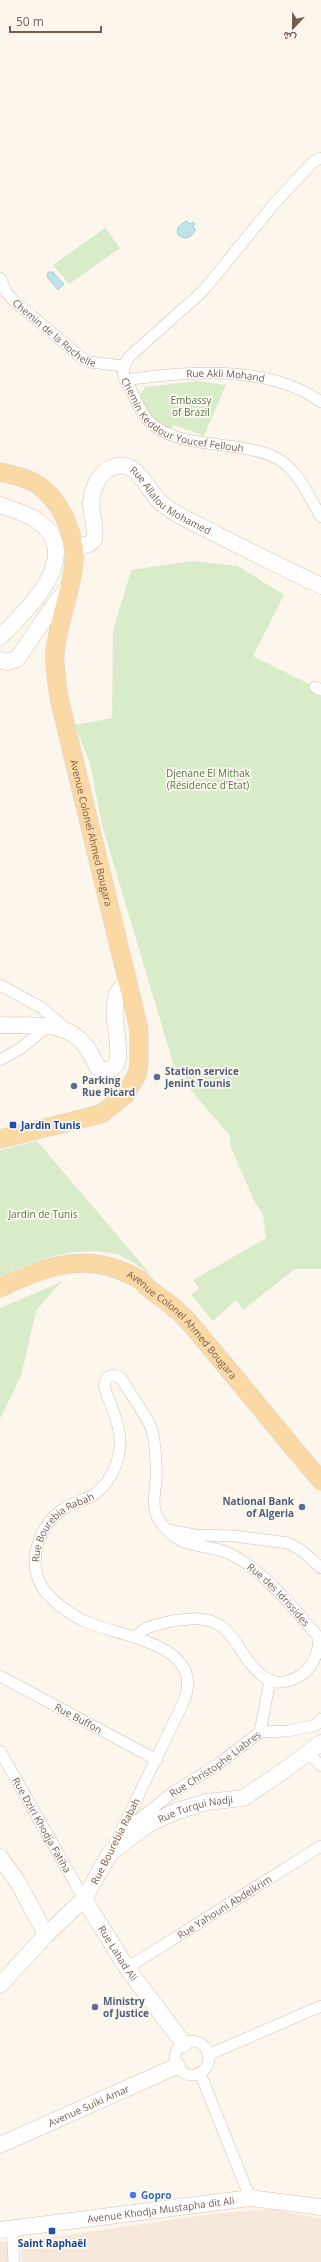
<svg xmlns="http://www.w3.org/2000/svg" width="321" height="2262" font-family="'Open Sans',Vazirmatn,sans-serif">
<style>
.residential{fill:#f5e8da}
.green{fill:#d8ecc9}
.water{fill:#bfe3e8;stroke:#a5d3da}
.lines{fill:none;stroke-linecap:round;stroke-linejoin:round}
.street-casing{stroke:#d1beb0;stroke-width:12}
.secondary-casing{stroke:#d6c0b0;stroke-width:17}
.primary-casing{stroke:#dad1cd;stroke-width:19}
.street{stroke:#fff;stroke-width:11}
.secondary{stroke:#fff;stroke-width:16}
.primary{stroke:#fbd9a5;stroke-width:18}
.service-dot{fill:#5c6f8a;stroke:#fffaf3;stroke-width:1.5}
.transit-dot{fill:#1a4fb4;stroke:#fffaf3;stroke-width:1.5}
.shop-dot{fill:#3f7fe0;stroke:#fffaf3;stroke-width:1.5}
.labels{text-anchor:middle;stroke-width:3.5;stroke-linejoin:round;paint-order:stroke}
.street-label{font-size:10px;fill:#7a5c4d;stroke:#fffaf3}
.park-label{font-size:10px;fill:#537a41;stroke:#fffaf3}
.service-label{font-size:10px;font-weight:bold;fill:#4e5e75;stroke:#fffaf3;text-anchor:start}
.transit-label{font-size:10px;font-weight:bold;fill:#164399;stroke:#fffaf3;text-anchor:start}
.shop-label{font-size:10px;font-weight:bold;fill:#366cbe;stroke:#fffaf3;text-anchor:start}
</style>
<rect width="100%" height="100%" fill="#fdf6ec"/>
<g class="residential">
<path d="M272,2209l49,10v43h-299l-2,-20 192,-28z"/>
<path d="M0,2242h9l2,20h-11z"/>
</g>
<g class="green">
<path d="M105,228l15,20 -51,36 -16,-19z"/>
<path d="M197,381l29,4 -22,51 -30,-11 -5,5 -20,-14 -9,-21 5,-8z"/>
<path d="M192,561l46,5 46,29 -31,61 68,34v579h-26l-52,41 -7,-10 -23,21 -22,-26 8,-7 -6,-8 73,-42 -3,-24 -9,-13 -24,-56v-9l-54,-63 -74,-248 -12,-61 -15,-39 37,-7 1,-87 18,-61z"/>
<path d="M37,1141l115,135c-11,-8 -26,-20 -40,-23 -39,-7 -78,7 -112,24v-127z"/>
<path d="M61,1282l-25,29 -15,65 -21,43v-111z"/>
</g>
<g class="water">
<path d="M187,221l3,3 3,-2 2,2 -2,3 3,3 -6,7 -6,1 -6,-3c-3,-8 3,-11 9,-14z"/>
<path d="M48,272h5l11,12 -6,6 -11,-13z"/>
</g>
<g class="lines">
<defs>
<g id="street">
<path id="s1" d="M321,158l-8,4 -39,42 -71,87 -74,66c-10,15 -5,21 3,35 4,9 8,19 15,27 28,33 94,19 131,40 20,11 32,39 43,58"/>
<path id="s2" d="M0,278l6,14 7,8 69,58 8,4 33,4"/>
<path id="s3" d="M125,380c62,-9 143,-16 196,22"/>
<path d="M315,687l6,3"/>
<path d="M0,985l42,23 23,20"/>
<path d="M0,1060l21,-12 26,-21"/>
<path d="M169,1530l25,5 40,1 54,7 13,7 20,18"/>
<path id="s4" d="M0,1676l157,84"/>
<path d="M260,1732l10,-52"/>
<path id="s5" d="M0,1751l84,148"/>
<path d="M308,1752l13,14"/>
<path id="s6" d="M122,1833l50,-40 45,-28 43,-33 28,-1 28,-6 5,-6"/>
<path id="s7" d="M112,1850l71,-147c26,-61 -67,-66 -101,-83 -15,-8 -33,-21 -41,-35 -14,-26 -1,-62 24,-77 9,-6 21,-8 30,-14 12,-9 22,-26 24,-41 5,-22 -8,-46 -15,-67l3,-8 6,-3 8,3c7,13 27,39 31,52 3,11 5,37 4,49 -1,16 -6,29 5,44 20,28 41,19 67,30 34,15 67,56 91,85 -1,21 -10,37 -31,43 -9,2 -16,2 -24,-4 -30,-22 -27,-61 -74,-58 -7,1 -15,1 -22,3 -12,3 -24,4 -32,15"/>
<path id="s8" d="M127,1968l194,-122"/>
<circle cx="192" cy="2058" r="17"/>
<path d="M208,2055l113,-49"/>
<path d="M200,2073l50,125"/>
<path d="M12,2230l2,32"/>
</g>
<g id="secondary">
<path d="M0,505c13,5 28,8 39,17 46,34 -13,89 -39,115"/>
<path id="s9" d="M74,547l15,-3 5,-4c4,-23 -10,-31 2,-56 2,-5 7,-11 11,-14 29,-17 38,18 53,32 16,14 39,23 58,33 34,18 69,34 103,51"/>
<path d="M0,660l7,2 10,-3 37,-54 17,-21"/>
<path d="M0,1025c45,2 78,-8 97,42 8,6 19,3 21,-8 2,-21 -7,-42 -2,-62 2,-6 6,-11 11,-14"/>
<path d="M0,1857l19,27 27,51"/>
<path id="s10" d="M84,1899l43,69 57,76"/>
<path id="s11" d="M0,1985l46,-50 38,-36 26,-46 37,-28 30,-14 30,-9 36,-4 39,-26 39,-29"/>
<path id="s12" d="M0,2145l177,-79"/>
<path id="s13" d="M0,2230l250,-32 71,9"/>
</g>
<g id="primary">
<path id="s14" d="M0,472c12,3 25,5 35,11 25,15 41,51 39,79 -3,31 -16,60 -19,90 -1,15 2,31 4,46l80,331v34l-2,12 -12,20 -24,19 -101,25"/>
<path id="s15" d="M0,1288c46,-23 89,-37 137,-10 7,4 12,12 19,16 13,9 22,16 33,28l132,159"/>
</g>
</defs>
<use href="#street" class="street-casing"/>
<use href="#secondary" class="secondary-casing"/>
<use href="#primary" class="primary-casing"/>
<use href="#street" class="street"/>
<use href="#secondary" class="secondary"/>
<use href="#primary" class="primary"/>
</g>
<g class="service-dot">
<circle cx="157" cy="1077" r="4"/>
<circle cx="74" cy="1086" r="4"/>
<circle cx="302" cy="1507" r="4"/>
<circle cx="95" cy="2007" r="4"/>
</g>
<g class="transit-dot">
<rect x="9" y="1121" width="8" height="8" rx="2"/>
<rect x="48" y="2227" width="8" height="8" rx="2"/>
</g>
<circle class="shop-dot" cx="133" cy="2195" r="4"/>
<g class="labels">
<g class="street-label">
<text dy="4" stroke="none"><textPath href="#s2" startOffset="79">Chemin de la Rochelle</textPath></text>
<text dy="4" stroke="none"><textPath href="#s3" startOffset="101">Rue Akli Mohand</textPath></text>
<text dy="4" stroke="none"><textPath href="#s1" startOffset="375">Chemin Keddour Youcef Fellouh</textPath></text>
<text dy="4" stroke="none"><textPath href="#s9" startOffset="174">Rue Allalou Mohamed</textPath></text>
<text dy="4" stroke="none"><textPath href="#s14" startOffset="406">Avenue Colonel Ahmed Bougara</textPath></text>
<text dy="4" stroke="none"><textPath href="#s15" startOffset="209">Avenue Colonel Ahmed Bougara</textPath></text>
<text dy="4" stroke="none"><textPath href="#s7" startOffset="440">Rue Bourebia Rabah</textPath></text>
<text dy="4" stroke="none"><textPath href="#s7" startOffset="929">Rue des Idrissides</textPath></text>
<text dy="4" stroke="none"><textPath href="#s4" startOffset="89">Rue Buffon</textPath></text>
<text dy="4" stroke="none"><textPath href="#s6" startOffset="116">Rue Christophe Liabres</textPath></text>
<text dy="4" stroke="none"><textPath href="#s11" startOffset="271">Rue Turqui Nadji</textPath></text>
<text dy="4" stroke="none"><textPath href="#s5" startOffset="85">Rue Dziri Khodja Fatiha</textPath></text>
<text transform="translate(115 1841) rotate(-63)" y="4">Rue Bourebia Rabah</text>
<text dy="4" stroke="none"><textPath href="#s8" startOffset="115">Rue Yahouni Abdelkrim</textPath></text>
<text dy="4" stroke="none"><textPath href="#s10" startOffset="64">Rue Lahad Ali</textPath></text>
<text dy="4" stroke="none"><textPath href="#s12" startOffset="97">Avenue Suiki Amar</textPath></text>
<text dy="4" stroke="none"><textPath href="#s13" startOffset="162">Avenue Khodja Mustapha dit Ali</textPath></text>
</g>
<g class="park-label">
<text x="191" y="404">Embassy<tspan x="191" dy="12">of Brazil</tspan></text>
<text x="208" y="777">Djenane El Mithak<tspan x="208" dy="12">(Résidence d'Etat)</tspan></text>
<text x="43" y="1218">Jardin de Tunis</text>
</g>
<g class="service-label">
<text x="165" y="1075">Station service<tspan x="165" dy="12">Jenint Tounis</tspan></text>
<text x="82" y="1084">Parking<tspan x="82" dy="12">Rue Picard</tspan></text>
<text x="294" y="1505" text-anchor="end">National Bank<tspan x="294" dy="12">of Algeria</tspan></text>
<text x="103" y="2005">Ministry<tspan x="103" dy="12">of Justice</tspan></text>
</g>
<g class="transit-label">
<text x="21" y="1129">Jardin Tunis</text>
<text x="52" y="2247" text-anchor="middle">Saint Raphaël</text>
</g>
<g class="shop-label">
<text x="141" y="2199">Gopro</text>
</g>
</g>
<g transform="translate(293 28) rotate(202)" stroke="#fffaf3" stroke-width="3" paint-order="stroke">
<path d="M0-3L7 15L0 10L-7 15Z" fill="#7a5c4d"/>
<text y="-6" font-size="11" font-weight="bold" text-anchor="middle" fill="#7a5c4d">ش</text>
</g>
<path d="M10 26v6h91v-6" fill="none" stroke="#7a5c4d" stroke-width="2"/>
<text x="16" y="26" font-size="12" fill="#7a5c4d" stroke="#fffaf3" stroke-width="3" paint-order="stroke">50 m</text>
</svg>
